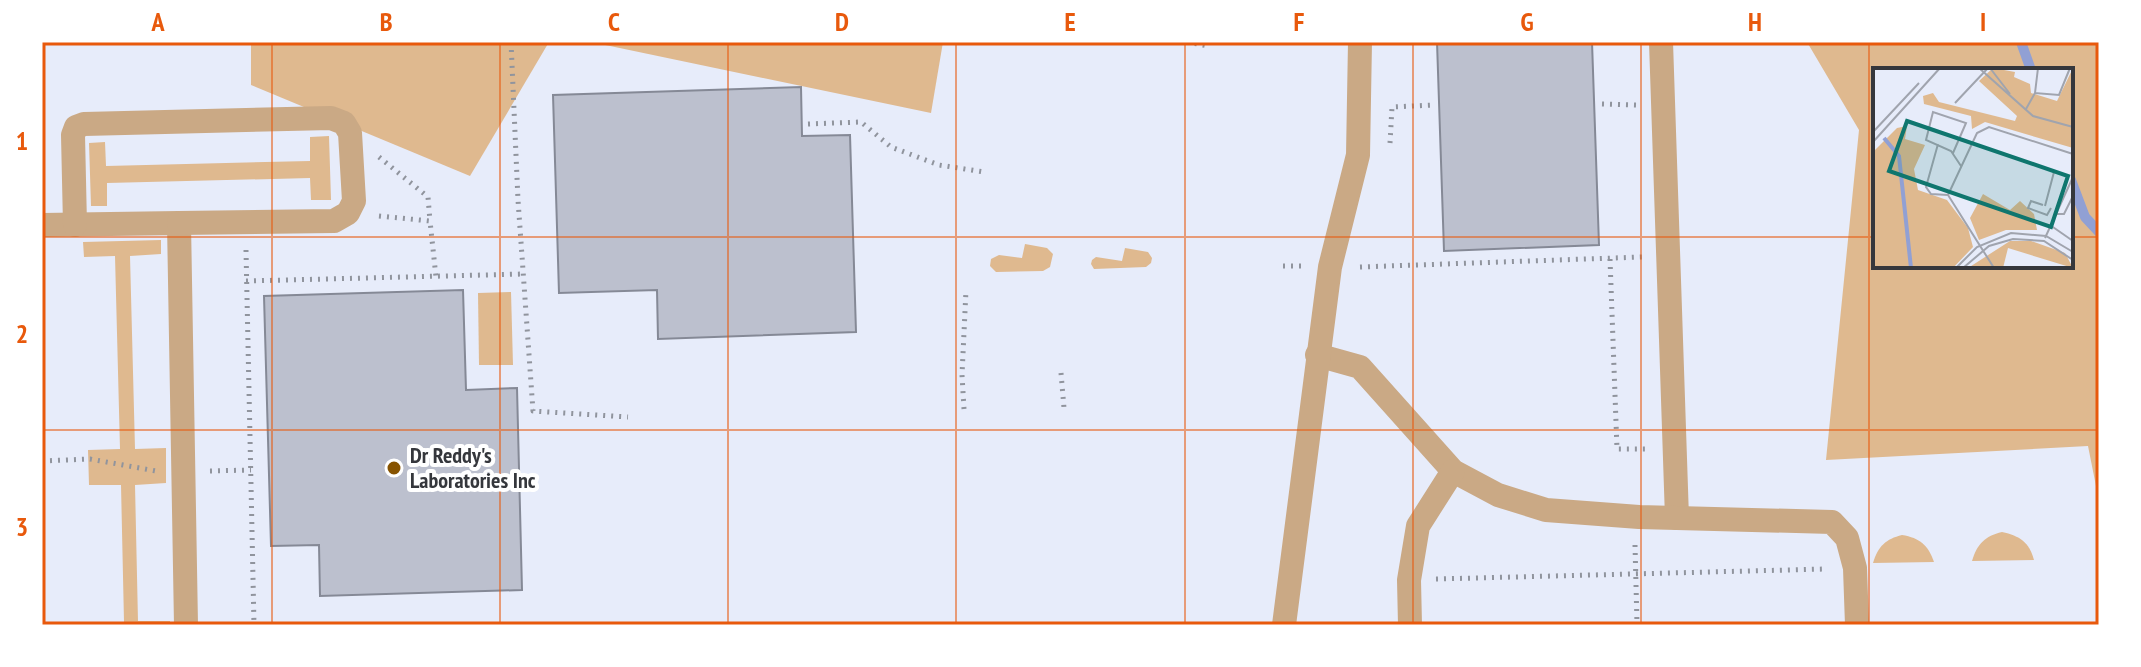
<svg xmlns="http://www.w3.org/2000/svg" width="2141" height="667" font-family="'PT Sans Narrow',sans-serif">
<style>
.green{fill:#dfb98f;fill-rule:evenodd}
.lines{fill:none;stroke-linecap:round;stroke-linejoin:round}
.stream{stroke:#91a0d4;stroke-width:10}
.building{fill:#bcc0ce;stroke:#858996;stroke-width:2}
.path{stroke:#90949d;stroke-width:5;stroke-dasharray:2 6;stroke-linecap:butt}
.minor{stroke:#caa985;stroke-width:24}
.grid{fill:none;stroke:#e8590c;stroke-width:2;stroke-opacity:0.55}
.poi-dot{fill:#875300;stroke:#fff;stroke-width:3}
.labels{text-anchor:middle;stroke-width:8;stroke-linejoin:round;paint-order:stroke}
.poi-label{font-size:22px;font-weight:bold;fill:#35373c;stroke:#fff;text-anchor:start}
.inset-river{fill:none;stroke:#91a0d4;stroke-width:4}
.inset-road{fill:none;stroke:#a0a4ae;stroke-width:2}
.view{fill:#0f766e;fill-opacity:0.15;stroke:#0f766e;stroke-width:4}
.inset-edge{fill:none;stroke:#35373c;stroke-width:4}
.neatline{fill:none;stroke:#e8590c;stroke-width:3}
.grid-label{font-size:26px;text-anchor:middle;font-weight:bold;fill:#e8590c}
</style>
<rect width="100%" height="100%" fill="#e7ecfa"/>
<g class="green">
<path d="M251,42h298l-79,134 -219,-91z"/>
<path d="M591,42h352l-12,71z"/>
<path d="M1807,42h292v459l-11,-55 -262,14 33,-330zM2071,70v196h-196v-196z"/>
<path d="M329,136l2,64h-20l-1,-22 -203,5v23h-16l-2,-63 16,-1 1,24 204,-5v-24z"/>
<path d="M161,240v14l-31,2 5,193 31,-1v35l-31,2 3,136h32v4h-77v-2l31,-1 -3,-137h-32l-1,-35 32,-1 -5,-193 -31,1 -1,-15z"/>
<path d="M1025,244l22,4 6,6 -3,13 -7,4 -47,1 -6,-6 1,-7 8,-4 23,3z"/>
<path d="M1125,248l23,4 4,6 -1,5 -5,4 -52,2 -3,-5 1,-4 4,-3 26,4z"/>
<path d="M511,292l2,73h-34l-1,-72z"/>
<path d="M2002,532c18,4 27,10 32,28l-62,1c5,-17 13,-25 30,-29z"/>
<path d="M1902,535c18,3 26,10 32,27l-61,1c5,-17 13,-24 29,-28z"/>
</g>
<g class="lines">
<g class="stream">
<path d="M2021,42l10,28"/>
<path d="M2071,180l14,37 14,15"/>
</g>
</g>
<g class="building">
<path d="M1437,42h155l7,203 -155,6z"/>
<path d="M801,87l1,49 48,-1 6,197 -198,7 -1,-49 -98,3 -6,-198z"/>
<path d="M463,290l3,100 51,-2 5,202 -202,6 -1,-51 -48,1 -7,-250z"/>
</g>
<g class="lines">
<g class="path">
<path d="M511,42l7,158 15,211 95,6"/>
<path d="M1187,42l21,4"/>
<path d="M1602,104l34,1"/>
<path d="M808,124l53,-2 30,25 48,18 45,7"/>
<path d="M1390,143l2,-36 43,-2"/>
<path d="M379,157l49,40 2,24"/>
<path d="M379,216l51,5 6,56"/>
<path d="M246,250l8,375"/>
<path d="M1610,259l7,190h30"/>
<path d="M1283,266h19"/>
<path d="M1360,267l282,-10"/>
<path d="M246,281l278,-7"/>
<path d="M1061,373l3,35"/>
<path d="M964,409l-2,-34 4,-85"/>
<path d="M42,461l48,-2 66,12"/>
<path d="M210,471l41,-1"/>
<path d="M1635,545l2,79"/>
<path d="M1436,579l390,-10"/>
</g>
<g class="minor">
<path d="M1661,42l16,476"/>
<path d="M42,225l137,-2 7,402"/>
<path d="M75,225l-2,-90 3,-8 8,-3 247,-6 13,5 6,10 4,68 -6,12 -14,8 -155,2"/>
<path d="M1317,355l43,12 93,104 45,24 48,15 93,7 193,5 15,16 8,30 2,57"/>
<path d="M1284,625l46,-358 28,-112 2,-113"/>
<path d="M1410,625l-1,-45 9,-54 35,-55"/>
</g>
</g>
<path class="grid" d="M272,42v583M500,42v583M728,42v583M956,42v583M1185,42v583M1413,42v583M1641,42v583M1869,42v583M42,237h1833M2071,237h28M42,430h2057"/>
<circle class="poi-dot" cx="394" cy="468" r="8"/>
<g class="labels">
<g class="poi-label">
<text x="410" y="463">Dr Reddy's<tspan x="410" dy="25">Laboratories Inc</tspan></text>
</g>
</g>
<g transform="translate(1873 68)">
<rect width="200" height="200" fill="#e7ecfa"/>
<path d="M120,0l22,4 -1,5 16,7 1,9 26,8 16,-33v80l-88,-26 -13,7 -1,-13 -47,-12 -1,-8 10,-3 6,9 76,19 2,-5 -38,-35zM34,58l-2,13 20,6 -11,24 4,21 29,10 21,28 5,19 -20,21h-80v-116l24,-24zM110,126l27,16 10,-9 14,13 3,16h-31l-27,10 -9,-22zM137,173h21l34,12 8,15 -65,-20 -5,20h-35z" fill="#dfb98f"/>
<path class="inset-river" d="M11,70l15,18 12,112"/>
<path class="inset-road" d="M106,0l54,48 40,11M117,0l20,26M162,25l3,-25M82,35l33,-35M153,41l9,-16 24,2 11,-27M0,64l46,-49M0,74l67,-74M65,76l-12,43 5,7 17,1M80,85l13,-30 -33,-11 -7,28 25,11 10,15M170,137l-12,-4 -3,7 19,7 4,-7M172,138l9,-34M182,146h9l9,-18M177,157l23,16M172,170l28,-61M83,200l21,-21 34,-14 35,3 27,16M90,200l26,-22 24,-7 31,2 29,19M121,200l-46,-73 29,-62 12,-6 84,27"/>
<path class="view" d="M34,53l161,55 -17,51 -162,-56z"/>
<rect width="200" height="200" class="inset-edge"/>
</g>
<rect width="2141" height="667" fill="none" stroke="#ffffff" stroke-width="88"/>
<rect x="44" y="44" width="2053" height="579" class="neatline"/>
<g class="grid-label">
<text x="158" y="31">A</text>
<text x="386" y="31">B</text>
<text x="614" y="31">C</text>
<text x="842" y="31">D</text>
<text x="1070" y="31">E</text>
<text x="1299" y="31">F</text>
<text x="1527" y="31">G</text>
<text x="1755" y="31">H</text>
<text x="1983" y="31">I</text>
<text x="22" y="150">1</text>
<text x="22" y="343">2</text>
<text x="22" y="536">3</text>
</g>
</svg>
